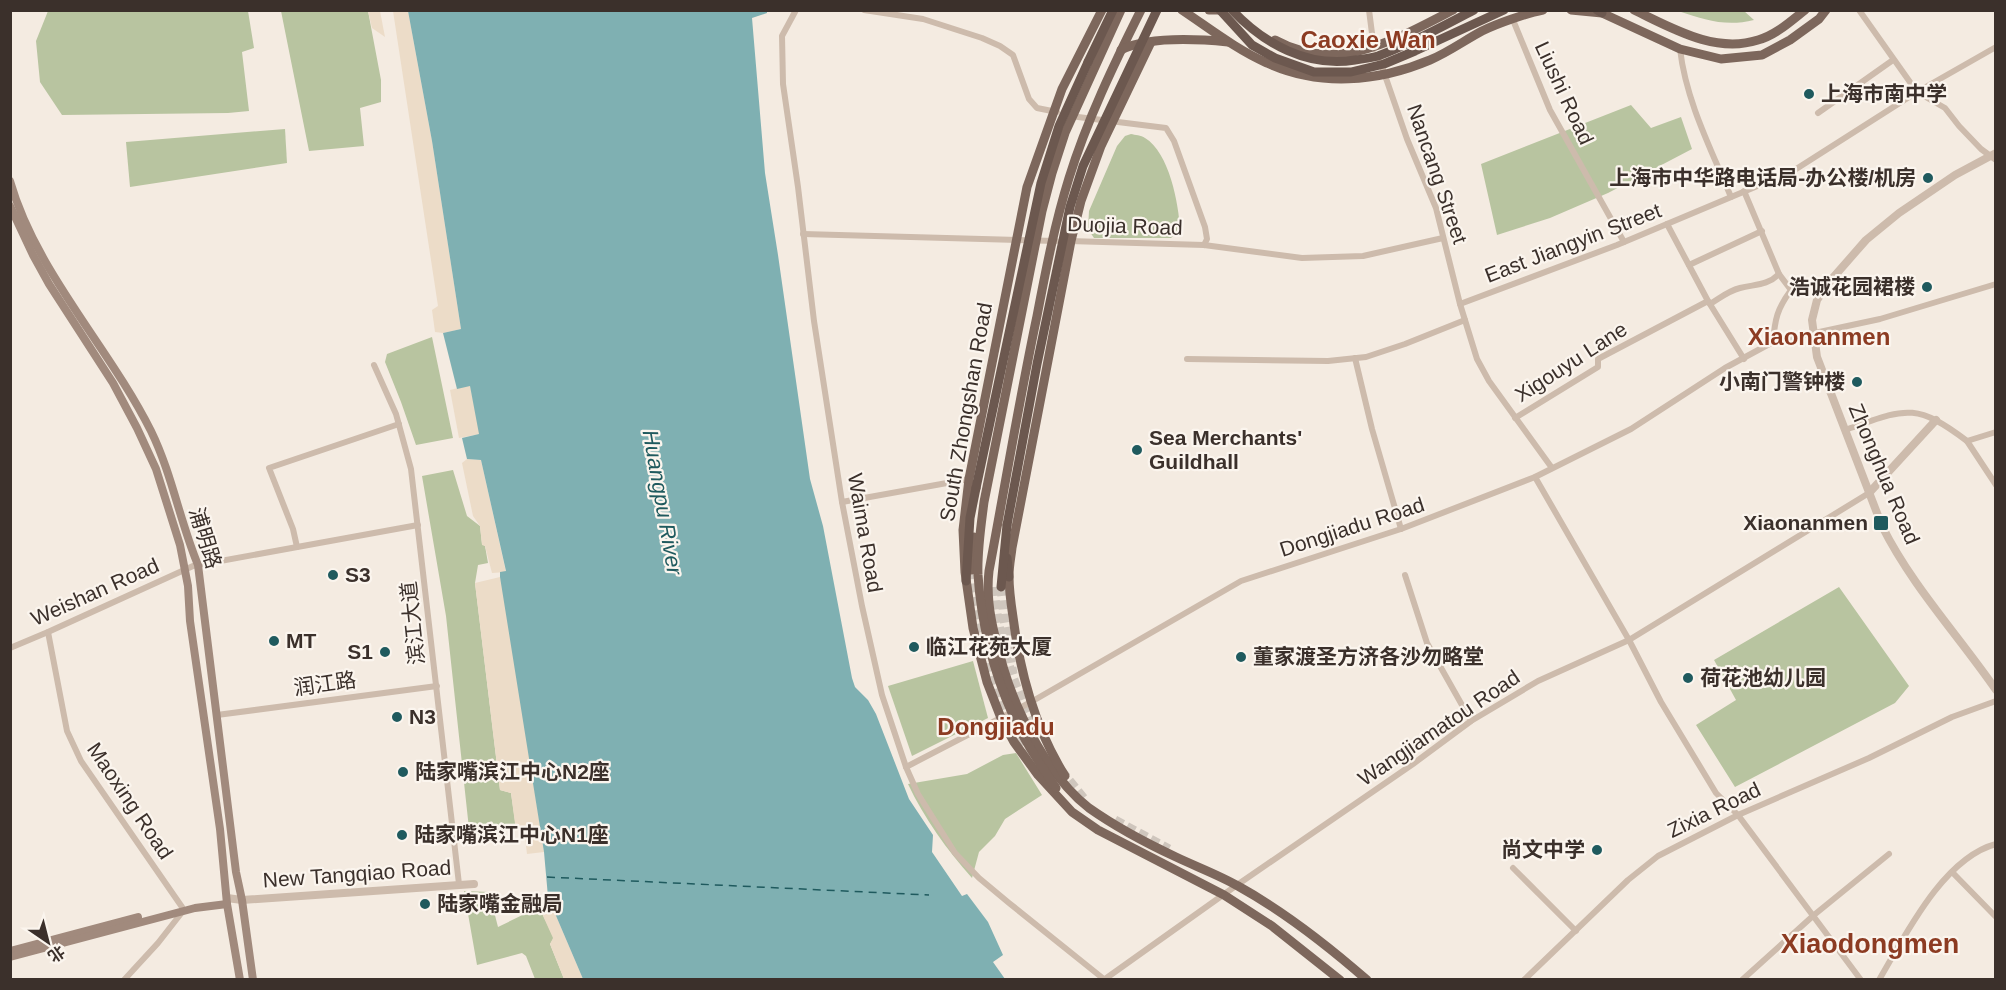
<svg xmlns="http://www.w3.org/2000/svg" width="2006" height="990" font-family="Arial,'Noto Sans SC',sans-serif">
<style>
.green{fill:#b8c4a0}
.plaza{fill:#ecdcc8}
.water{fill:#7fb0b2}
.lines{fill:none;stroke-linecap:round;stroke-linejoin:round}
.ferry{stroke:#1f5a5e;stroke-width:1.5;stroke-dasharray:8 6;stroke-linecap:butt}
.primary-tunnel{stroke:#cfc6bd;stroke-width:9;stroke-dasharray:9 4.5;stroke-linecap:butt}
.trunk-tunnel{stroke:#cfc6bd;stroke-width:9;stroke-dasharray:9 4.5;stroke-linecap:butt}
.minor{stroke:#cdbbac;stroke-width:6}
.tertiary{stroke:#cdbbac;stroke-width:8}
.secondary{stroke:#a18a7d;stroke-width:8}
.primary{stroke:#7d675c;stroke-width:9}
.trunk{stroke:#6c584f;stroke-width:9}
.trunk-bridge{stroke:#6c584f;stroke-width:9}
.poi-dot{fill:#1f5a5e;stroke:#fbf5ee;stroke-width:2}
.labels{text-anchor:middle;stroke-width:4.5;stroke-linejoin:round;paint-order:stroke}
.street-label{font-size:21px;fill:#3b302b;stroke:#fbf5ee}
.poi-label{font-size:21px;font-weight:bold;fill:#3b302b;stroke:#fbf5ee;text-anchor:start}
.water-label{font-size:22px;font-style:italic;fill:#1f5a5e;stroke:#fbf5ee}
.quarter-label{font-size:24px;font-weight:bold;fill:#8c3b22;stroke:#fbf5ee}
.district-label{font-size:27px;font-weight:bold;fill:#8c3b22;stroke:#fbf5ee}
</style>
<rect width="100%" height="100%" fill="#f4ebe1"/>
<g class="green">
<path d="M48,11h200l6,37 -12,4 7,59 -21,2 -166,2 -22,-33 -4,-41z"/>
<path d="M281,11h87l13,69v22l-21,6 4,38 -55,5z"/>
<path d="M1678,11h66l10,9c-28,7 -49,0 -76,-9z"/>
<path d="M1631,105l20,23 30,-11 11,32 -84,44 -58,25 -53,17 -16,-71z"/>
<path d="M285,129l2,34 -157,24 -4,-45z"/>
<path d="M1131,134c4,1 10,1 14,4 24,14 34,66 35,92l-9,8h-77l-6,-9 1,-18 28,-65 8,-10z"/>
<path d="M432,337l21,101 -37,7 -15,-43 -16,-40 2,-8z"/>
<path d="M453,470l14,46 13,10 2,18 3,2 3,17 -10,2 -3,18 25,207 11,3 5,35 -46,10 -24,-222 -24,-140z"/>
<path d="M1839,587l70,99 -14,17 -160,84 -39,-62 40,-25 -22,-40z"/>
<path d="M973,661l15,57 -76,38 -24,-70z"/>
<path d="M1016,753l26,42 -37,24 -10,17 -16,16 -7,26c-25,-28 -48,-60 -64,-94l59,-10 36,-19z"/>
<path d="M464,891l25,1 9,35 41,-20 15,31 -4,6 14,35h-29l-9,-23 -4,-3 -45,12z"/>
</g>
<g class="plaza">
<path d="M368,11h12l5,26 -13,-9z"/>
<path d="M393,11h15l24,130 29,188 -18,4 -8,-1 -3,-22 6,-4z"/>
<path d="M470,385l10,49 -21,4 -9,-48z"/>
<path d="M467,459l14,1 25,112 -14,1 -7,-27 -3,-1 -2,-19 -7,-10 -11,-53z"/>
<path d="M500,577l4,12 40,263 -17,2 -3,-24 -8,1 -5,-38 -11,-3 -25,-207z"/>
<path d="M548,897l35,82h-19l-14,-35 3,-6 -14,-31v-5z"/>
</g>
<path class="water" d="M408,11h359v2l-15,5 13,155 13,82 32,224 13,47 29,152 3,9 13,13 8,14 33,85 24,36 -1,17 30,44 5,-2 21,28 15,33 -10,7 12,17h-422l-35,-82 -4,-45 -44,-275v-5l6,-1 -25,-111 -14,-1 -5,-21 17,-4 -9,-48 -13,3 -14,-56 18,-4 -29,-188z"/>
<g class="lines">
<path class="ferry" d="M547,877l382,18"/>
<g class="primary-tunnel">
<path d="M972,570c5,46 12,94 30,137 8,18 19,36 29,53"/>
<path d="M994,587c4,54 21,106 48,153"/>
<path d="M1061,770l25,31"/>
<path d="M1115,820l54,29"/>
</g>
<path class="trunk-tunnel" d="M1001,587l3,32 9,55"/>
<g class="minor">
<path d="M796,10l-14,26 1,48 15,103 16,134 28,181 20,104 20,89 24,72 12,27 37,59 24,25 30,25 96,77"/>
<path d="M864,10l59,9 59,19 18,8 13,9 16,44 8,9 20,4"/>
<path d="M1369,10l5,39"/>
<path d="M1859,10l58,82 28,16 14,18 22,23 15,11"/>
<path d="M1513,20l37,90 74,132"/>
<path d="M1680,49c6,52 31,100 51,148"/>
<path d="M1380,61l27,78 29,69 24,96 17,55 12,22 63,87"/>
<path d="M1818,113l75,-53"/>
<path d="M1070,116l96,12 8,13 31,86 2,12 -3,6"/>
<path d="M1744,191l35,83 12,16c-14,19 -16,29 -18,52"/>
<path d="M1667,224l41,77 36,58"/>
<path d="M803,234l253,7"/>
<path d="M1069,241l135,4 98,13 61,-2 80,-18"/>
<path d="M1689,265l73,-34"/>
<path d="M1460,304l157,-59 176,-74 124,-79 79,-45"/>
<path d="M1710,304c10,-6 18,-13 30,-16 15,-4 27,-2 39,-14"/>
<path d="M1355,358l17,71 29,100"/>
<path d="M1187,359l141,2 38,-4 39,-13 60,-24"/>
<path d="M374,365l22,49 15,55 48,415"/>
<path d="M1515,418l83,-51v-8l110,-58"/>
<path d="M1845,430c60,-21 69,-29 122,11l29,-9"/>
<path d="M1967,441l29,44"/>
<path d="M1535,477l94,163 32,62 55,91 22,22 123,165"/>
<path d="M842,502l127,-23"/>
<path d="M297,547l-4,-18 -24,-61 130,-44"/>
<path d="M1405,575l22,68 44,78"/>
<path d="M48,632l19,99 14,30 101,146 1,4 -25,32 -34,37"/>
<path d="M10,648l38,-16 145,-66 225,-41"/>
<path d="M217,715l220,-29"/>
<path d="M906,767l125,-65 210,-121 160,-52 134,-52 96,-48 94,-61 48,-26 107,-23 116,-35"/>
<path d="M1513,868l63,63"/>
<path d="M1952,872l44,45"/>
<path d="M1105,979l132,-94 176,-121 58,-43 67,-40 91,-41 240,-147"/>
<path d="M1524,980l104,-100 30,-24 80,-41 131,-57 83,-41 44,-16"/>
<path d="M1742,980l72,-65 75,-61"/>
<path d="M1879,980c26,-44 64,-122 117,-136"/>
</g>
<g class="tertiary">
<path d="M1996,153l-41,22 -56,38 -33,27 -35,40 -14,20 -5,20 5,37 65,169c30,60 76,109 114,164"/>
<path d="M1869,493l67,-73"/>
<path d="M227,898l15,2 232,-16"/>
</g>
<g class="secondary">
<path d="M10,181c26,91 99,166 141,250 21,43 29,91 47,134l38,307 6,28 11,80"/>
<path d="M10,206l23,49 16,29 64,99 24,45 19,41 24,76 8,41 2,35 30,208 7,75 13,76"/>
<path d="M10,951l128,-34"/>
<path d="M10,957l185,-49 32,-4"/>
</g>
<g class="primary">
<path d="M1102,10l-40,79 -35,98 -58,292 -6,51 2,42 8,56 14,54 14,36 13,24 24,33 34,37 26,18 126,65 48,31 68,54"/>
<path d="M1141,10c-27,54 -54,110 -72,168 -14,45 -23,91 -32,138 -18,85 -32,170 -48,255 -4,34 6,67 15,99 14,46 46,108 85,138 27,19 57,35 87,49 21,10 43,18 62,29 47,26 89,59 129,94"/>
<path d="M1182,10c27,18 55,40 85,53 52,24 111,19 163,-3 19,-8 35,-20 52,-29 14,-7 45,-18 61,-21"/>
<path d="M1209,10h14"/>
<path d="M1571,10l31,3 78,36 41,10 41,-4 28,-15 29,-21 7,-9"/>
<path d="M1634,10c38,18 81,44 124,30 18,-5 33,-19 47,-30"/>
<path d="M1275,40c63,35 121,-1 178,-30"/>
<path d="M1121,50c28,-14 76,-11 107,-8"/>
<path d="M972,570l2,-33"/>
<path d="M1065,776c-30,-48 -45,-103 -52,-159 -2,-13 -4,-28 -4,-41 0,-10 2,-19 3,-28l59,-307 10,-40 20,-55 50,-104"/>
<path d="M1056,788c-16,-24 -33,-49 -44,-75 -19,-42 -31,-92 -34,-138 -1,-24 3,-49 6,-73l58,-291 10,-38 13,-40 56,-123"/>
</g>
<g class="trunk">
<path d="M1597,10l5,3"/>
<path d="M1088,62l25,-52"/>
<path d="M1007,558l2,19"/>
<path d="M966,581l4,-63 6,-30"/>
<path d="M1001,587l6,-62"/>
</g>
<g class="trunk-bridge">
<path d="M1220,10l32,35 23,13 39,14h37l33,-8 31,-13 89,-41"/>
<path d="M1232,10c32,34 76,58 123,50 8,-1 16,-2 23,-4 33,-12 65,-30 96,-46"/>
<path d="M976,488l65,-305 18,-57 29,-64"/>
<path d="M1007,525l30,-161 33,-157 13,-41 74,-156"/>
</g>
</g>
<g class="poi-dot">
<circle cx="1809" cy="94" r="6"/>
<circle cx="1928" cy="178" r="6"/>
<circle cx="1927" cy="287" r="6"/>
<circle cx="1857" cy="382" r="6"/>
<circle cx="1137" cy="450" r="6"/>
<rect x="1873" y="515" width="16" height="16" rx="3"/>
<circle cx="333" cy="575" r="6"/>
<circle cx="274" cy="641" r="6"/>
<circle cx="914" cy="647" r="6"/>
<circle cx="385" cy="652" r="6"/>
<circle cx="1241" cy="657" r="6"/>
<circle cx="1688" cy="678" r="6"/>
<circle cx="397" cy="717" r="6"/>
<circle cx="403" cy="772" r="6"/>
<circle cx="402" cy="835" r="6"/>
<circle cx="1597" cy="850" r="6"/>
<circle cx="425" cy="904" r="6"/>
</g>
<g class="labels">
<g class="street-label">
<text transform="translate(1564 93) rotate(65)" y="7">Liushi Road</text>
<text transform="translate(1437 174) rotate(71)" y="7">Nancang Street</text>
<text transform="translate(1125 226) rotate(2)" y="7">Duojia Road</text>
<text transform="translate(1573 243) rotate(-21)" y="7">East Jiangyin Street</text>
<text transform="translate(1571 362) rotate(-33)" y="7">Xigouyu Lane</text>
<text transform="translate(966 412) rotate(-80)" y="7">South Zhongshan Road</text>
<text transform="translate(1884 474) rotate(67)" y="7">Zhonghua Road</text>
<text transform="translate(1352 527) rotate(-18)" y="7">Dongjiadu Road</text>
<text transform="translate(865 533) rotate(80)" y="7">Waima Road</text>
<text transform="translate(205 538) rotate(73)" y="7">浦明路</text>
<text transform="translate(95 592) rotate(-24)" y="7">Weishan Road</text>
<text transform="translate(413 623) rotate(-96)" y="7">滨江大道</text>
<text transform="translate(325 684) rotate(-8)" y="7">润江路</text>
<text transform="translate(1439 728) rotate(-34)" y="7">Wangjiamatou Road</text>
<text transform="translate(130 801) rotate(56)" y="7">Maoxing Road</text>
<text transform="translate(1714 810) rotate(-26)" y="7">Zixia Road</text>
<text transform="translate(357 874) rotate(-4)" y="7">New Tangqiao Road</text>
</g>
<g class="poi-label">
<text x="1821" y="101">上海市南中学</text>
<text x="1916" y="185" text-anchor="end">上海市中华路电话局-办公楼/机房</text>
<text x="1915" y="294" text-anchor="end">浩诚花园裙楼</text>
<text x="1845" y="389" text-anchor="end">小南门警钟楼</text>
<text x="1149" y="445">Sea Merchants'<tspan x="1149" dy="24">Guildhall</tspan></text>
<text x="1868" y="530" text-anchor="end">Xiaonanmen</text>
<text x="345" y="582">S3</text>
<text x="286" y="648">MT</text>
<text x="926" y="654">临江花苑大厦</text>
<text x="373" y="659" text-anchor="end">S1</text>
<text x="1253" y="664">董家渡圣方济各沙勿略堂</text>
<text x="1700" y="685">荷花池幼儿园</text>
<text x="409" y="724">N3</text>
<text x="415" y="779">陆家嘴滨江中心N2座</text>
<text x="414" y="842">陆家嘴滨江中心N1座</text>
<text x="1585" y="857" text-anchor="end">尚文中学</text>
<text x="437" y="911">陆家嘴金融局</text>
</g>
<g class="water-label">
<text transform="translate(663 502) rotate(80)" y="8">Huangpu River</text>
</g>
<g class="quarter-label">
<text x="1368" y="48">Caoxie Wan</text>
<text x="1819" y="345">Xiaonanmen</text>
<text x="996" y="735">Dongjiadu</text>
</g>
<g class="district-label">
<text x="1870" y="953">Xiaodongmen</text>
</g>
</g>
<rect width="2006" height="990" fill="none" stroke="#3b302b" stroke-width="24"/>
<g transform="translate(48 942) rotate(145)" stroke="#fbf5ee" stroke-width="4.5" paint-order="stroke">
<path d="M0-4.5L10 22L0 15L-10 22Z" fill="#3b302b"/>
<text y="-9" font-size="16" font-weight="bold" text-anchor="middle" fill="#3b302b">北</text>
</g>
</svg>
